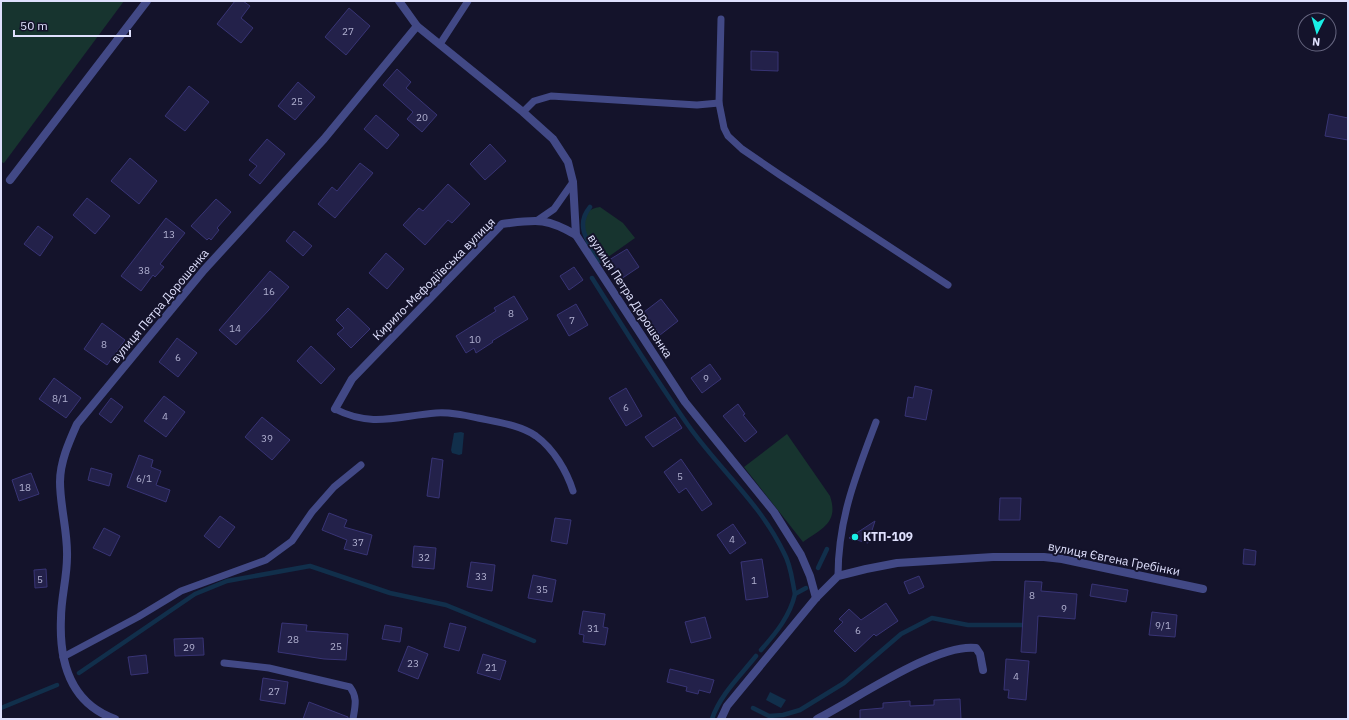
<svg xmlns="http://www.w3.org/2000/svg" width="1349" height="720" font-family="'IBM Plex Sans',sans-serif">
<style>
.green{fill:#17342f}
.water{fill:#112f4b}
.lines{fill:none;stroke-linecap:round;stroke-linejoin:round}
.stream{stroke:#112f4b;stroke-width:4.5}
.building{fill:#23214a;stroke:#383475}
.service{stroke:#424986;stroke-width:7}
.minor{stroke:#424986;stroke-width:8}
.poi-dot{fill:#19efe6;stroke:#14132b;stroke-width:1.5}
.labels{text-anchor:middle;stroke-width:4;stroke-linejoin:round;paint-order:stroke}
.number-label{font-size:10px;fill:#b0b0d0}
.street-label{font-size:12px;fill:#dfe0fd;stroke:#14132b}
.poi-label{font-size:12px;font-weight:bold;fill:#dfe0fd;stroke:#14132b;text-anchor:start}
</style>
<rect width="100%" height="100%" fill="#14132b"/>
<g class="green">
<path d="M1,1h123l-120,162 -3,-1z"/>
<path d="M600,207l23,16 12,15 -34,24c-9,-16 -33,-51 -1,-55z"/>
<path d="M787,434l43,62c9,27 -8,32 -27,46l-59,-75z"/>
</g>
<g class="water">
<path d="M461,432l3,1 -2,21 -3,1 -7,-2 -1,-3 3,-17z"/>
<path d="M770,692l16,8 -5,8 -15,-8z"/>
</g>
<g class="lines">
<g class="stream">
<path d="M590,207c-16,19 -1,36 9,54"/>
<path d="M592,278c31,49 62,99 96,147 30,43 73,79 96,128 7,12 8,27 11,41"/>
<path d="M818,568l9,-19"/>
<path d="M761,650c15,-17 29,-34 34,-56l11,-6"/>
<path d="M79,673l116,-79 32,-13 83,-15 80,27 56,12 88,36"/>
<path d="M1,708l56,-23"/>
<path d="M753,708l16,8 14,-1 17,-5 44,-27 57,-49 31,-16 36,7h60"/>
<path d="M712,719c8,-24 28,-43 44,-63"/>
</g>
</g>
<g class="building">
<path d="M235,1h8l7,5 -9,12 12,10 -12,15 -24,-19z"/>
<path d="M349,8l21,18 -24,29 -21,-18z"/>
<path d="M751,51l27,1v19l-27,-1z"/>
<path d="M397,69l14,13 -5,6 31,27 -15,17 -15,-13 6,-7 -30,-27z"/>
<path d="M298,82l17,15 -20,23 -17,-14z"/>
<path d="M189,86l20,16 -24,29 -20,-15z"/>
<path d="M1329,114l19,4v22l-23,-4z"/>
<path d="M376,115l23,20 -12,14 -23,-20z"/>
<path d="M267,139l18,15 -25,30 -11,-9 8,-9 -8,-6z"/>
<path d="M490,144l16,17 -21,19 -15,-16z"/>
<path d="M130,158l27,23 -18,23 -28,-23z"/>
<path d="M360,163l13,10 -38,45 -17,-14 14,-17 5,4z"/>
<path d="M448,184l22,20 -18,19 -4,-3 -23,25 -22,-20 16,-17 4,3z"/>
<path d="M87,198l23,18 -15,18 -22,-19z"/>
<path d="M216,199l15,13 -14,16 2,2 -8,10 -2,-2 -2,2 -16,-14z"/>
<path d="M166,218l19,15 -25,31 4,3 -9,10 -2,-2 -12,16 -20,-15z"/>
<path d="M38,226l15,11 -13,19 -16,-12z"/>
<path d="M294,231l18,15 -9,10 -17,-15z"/>
<path d="M627,249l12,18 -18,12 -12,-19z"/>
<path d="M386,253l18,16 -17,20 -18,-16z"/>
<path d="M574,267l9,13 -14,10 -9,-14z"/>
<path d="M270,271l19,16 -21,24 -32,34 -17,-15z"/>
<path d="M514,296l14,23 -36,22 1,1 -17,11 -2,-5 -8,5 -10,-17 40,-25 -2,-3z"/>
<path d="M661,299l17,22 -18,14 -16,-23z"/>
<path d="M576,304l12,21 -19,11 -12,-21z"/>
<path d="M348,308l22,21 -19,19 -14,-14 7,-6 -8,-8z"/>
<path d="M102,323l23,17 -18,25 -23,-16z"/>
<path d="M177,338l20,15 -19,24 -19,-15z"/>
<path d="M311,346l24,23 -14,15 -24,-23z"/>
<path d="M710,364l11,15 -19,14 -11,-15z"/>
<path d="M54,378l27,20 -15,20 -27,-19z"/>
<path d="M915,386l17,4 -6,30 -21,-4 3,-19 5,1z"/>
<path d="M626,388l16,28 -16,10 -17,-28z"/>
<path d="M164,396l21,16 -19,25 -22,-16z"/>
<path d="M111,398l12,9 -12,16 -12,-9z"/>
<path d="M738,404l7,10 -2,1 14,17 -12,10 -22,-26z"/>
<path d="M262,417l28,23 -18,20 -27,-23z"/>
<path d="M675,417l7,11 -29,19 -8,-10z"/>
<path d="M139,455l14,5 -2,7 10,4 -5,14 14,5 -4,12 -39,-15z"/>
<path d="M432,458l11,2 -4,38 -12,-2z"/>
<path d="M681,459l31,45 -10,7 -16,-23 -7,5 -15,-21z"/>
<path d="M91,468l21,6 -3,12 -21,-6z"/>
<path d="M31,473l8,21 -20,7 -7,-21z"/>
<path d="M1000,498h21l-1,22h-21z"/>
<path d="M329,513l18,7 -3,7 28,8 -5,20 -23,-6 3,-9 -25,-10z"/>
<path d="M220,516l15,11 -16,21 -15,-12z"/>
<path d="M555,518l16,2 -4,24 -16,-3z"/>
<path d="M875,521l-7,22 -19,-5z"/>
<path d="M733,524l13,19 -16,11 -13,-19z"/>
<path d="M104,528l16,8 -10,20 -17,-8z"/>
<path d="M414,546l22,2 -2,21 -22,-2z"/>
<path d="M1244,549l12,2 -1,14 -12,-1z"/>
<path d="M762,559l6,38 -22,3 -5,-38z"/>
<path d="M471,562l24,3 -3,26 -25,-4z"/>
<path d="M46,569l1,18 -12,1 -1,-18z"/>
<path d="M533,575l23,5 -4,22 -24,-4z"/>
<path d="M919,576l5,11 -15,7 -5,-12z"/>
<path d="M1025,581l17,1 -1,9 36,3 -2,25 -37,-3 -2,37 -15,-1z"/>
<path d="M1092,584l36,6 -2,12 -36,-6z"/>
<path d="M886,603l12,18 -22,15 -2,-2 -19,18 -21,-21 9,-9 -4,-3 10,-10 12,11z"/>
<path d="M583,611l22,3 -2,13 5,1 -3,17 -22,-3 1,-7 -5,-1z"/>
<path d="M1152,612l25,3 -2,22 -26,-2z"/>
<path d="M705,617l6,21 -20,5 -6,-21z"/>
<path d="M282,623l25,2 -1,6 42,3 -2,26 -22,-1 -46,-7z"/>
<path d="M450,623l16,4 -7,24 -15,-4z"/>
<path d="M385,625l17,3 -2,14 -18,-3z"/>
<path d="M203,638l1,17 -29,1 -1,-17z"/>
<path d="M408,646l20,8 -10,25 -20,-8z"/>
<path d="M483,654l23,7 -6,19 -23,-7z"/>
<path d="M146,655l2,18 -17,2 -3,-18z"/>
<path d="M1006,659l23,2 -3,39 -18,-2 1,-8h-5z"/>
<path d="M670,669l44,11 -4,13 -11,-3 -1,4 -12,-3 1,-4 -20,-5z"/>
<path d="M263,678l25,4 -3,22 -25,-4z"/>
<path d="M960,699l1,20h-101v-9l23,-2v-5l27,-2v5l24,-1v-5z"/>
<path d="M309,702l39,15v2h-45z"/>
</g>
<g class="lines">
<g class="service">
<path d="M721,19l-2,84 5,25 4,8 14,13 38,26 168,110"/>
<path d="M440,44l28,-43"/>
<path d="M523,112l11,-11 17,-5 146,9 22,-2"/>
<path d="M538,220l16,-11 19,-27"/>
<path d="M335,409c37,19 63,7 101,4 15,-1 28,2 42,5 19,4 42,7 58,18 18,13 31,36 37,55"/>
<path d="M838,576c0,-57 18,-101 38,-154"/>
<path d="M63,657l75,-40 43,-26 85,-31 26,-19 20,-29 22,-25 27,-22"/>
<path d="M224,663l45,5 81,19c8,11 5,19 3,32"/>
</g>
<g class="minor">
<path d="M399,1l18,25 106,86 30,27 15,23 5,20 3,53 109,167 89,110 27,43 9,21 6,22"/>
<path d="M10,180l137,-179"/>
<path d="M335,409l17,-30 150,-155c34,-4 43,-7 74,11"/>
<path d="M115,719c-45,-16 -56,-57 -54,-101 0,-20 6,-40 6,-61 1,-25 -7,-50 -7,-75 0,-20 9,-40 17,-58l127,-154 120,-131 93,-113"/>
<path d="M721,719l6,-13 89,-108 22,-22 28,-7 31,-6 96,-6h51l18,2 141,30"/>
<path d="M817,719c38,-19 119,-76 159,-71l4,6 3,16"/>
</g>
</g>
<circle class="poi-dot" cx="855" cy="537" r="4"/>
<g class="labels">
<g class="number-label">
<text x="348" y="35">27</text>
<text x="297" y="105">25</text>
<text x="422" y="121">20</text>
<text x="169" y="238">13</text>
<text x="144" y="274">38</text>
<text x="269" y="295">16</text>
<text x="511" y="317">8</text>
<text x="572" y="324">7</text>
<text x="235" y="332">14</text>
<text x="475" y="343">10</text>
<text x="104" y="348">8</text>
<text x="178" y="361">6</text>
<text x="706" y="382">9</text>
<text x="60" y="402">8/1</text>
<text x="626" y="411">6</text>
<text x="165" y="420">4</text>
<text x="267" y="442">39</text>
<text x="680" y="480">5</text>
<text x="144" y="482">6/1</text>
<text x="25" y="491">18</text>
<text x="732" y="543">4</text>
<text x="358" y="546">37</text>
<text x="424" y="561">32</text>
<text x="481" y="580">33</text>
<text x="40" y="583">5</text>
<text x="754" y="584">1</text>
<text x="542" y="593">35</text>
<text x="1032" y="599">8</text>
<text x="1064" y="612">9</text>
<text x="1163" y="629">9/1</text>
<text x="593" y="632">31</text>
<text x="858" y="634">6</text>
<text x="293" y="643">28</text>
<text x="336" y="650">25</text>
<text x="189" y="651">29</text>
<text x="413" y="667">23</text>
<text x="491" y="671">21</text>
<text x="1016" y="680">4</text>
<text x="274" y="695">27</text>
</g>
<g class="street-label">
<text transform="translate(434 279) rotate(-45)" y="4">Кирило-Мефодіївська вулиця</text>
<text transform="translate(630 296) rotate(57)" y="4">вулиця Петра Дорошенка</text>
<text transform="translate(160 306) rotate(-50)" y="4">вулиця Петра Дорошенка</text>
<text transform="translate(1114 559) rotate(11)" y="4">вулиця Євгена Гребінки</text>
</g>
<g class="poi-label">
<text x="863" y="541">КТП-109</text>
</g>
</g>
<rect width="1349" height="720" fill="none" stroke="#dfe0fd" stroke-width="4"/>
<g transform="translate(1317 32) rotate(185)"><circle r="19" fill="#14132b" stroke="#65657f"/>
<path d="M0-3L7 15L0 10L-7 15Z" fill="#19efe6"/>
<text y="-6" font-size="11" font-weight="bold" text-anchor="middle" fill="#dfe0fd">N</text>
</g>
<path d="M14 30v6h116v-6" fill="none" stroke="#dfe0fd" stroke-width="2"/>
<text x="20" y="30" font-size="12" fill="#dfe0fd" stroke="#14132b" stroke-width="3" paint-order="stroke">50 m</text>
</svg>
